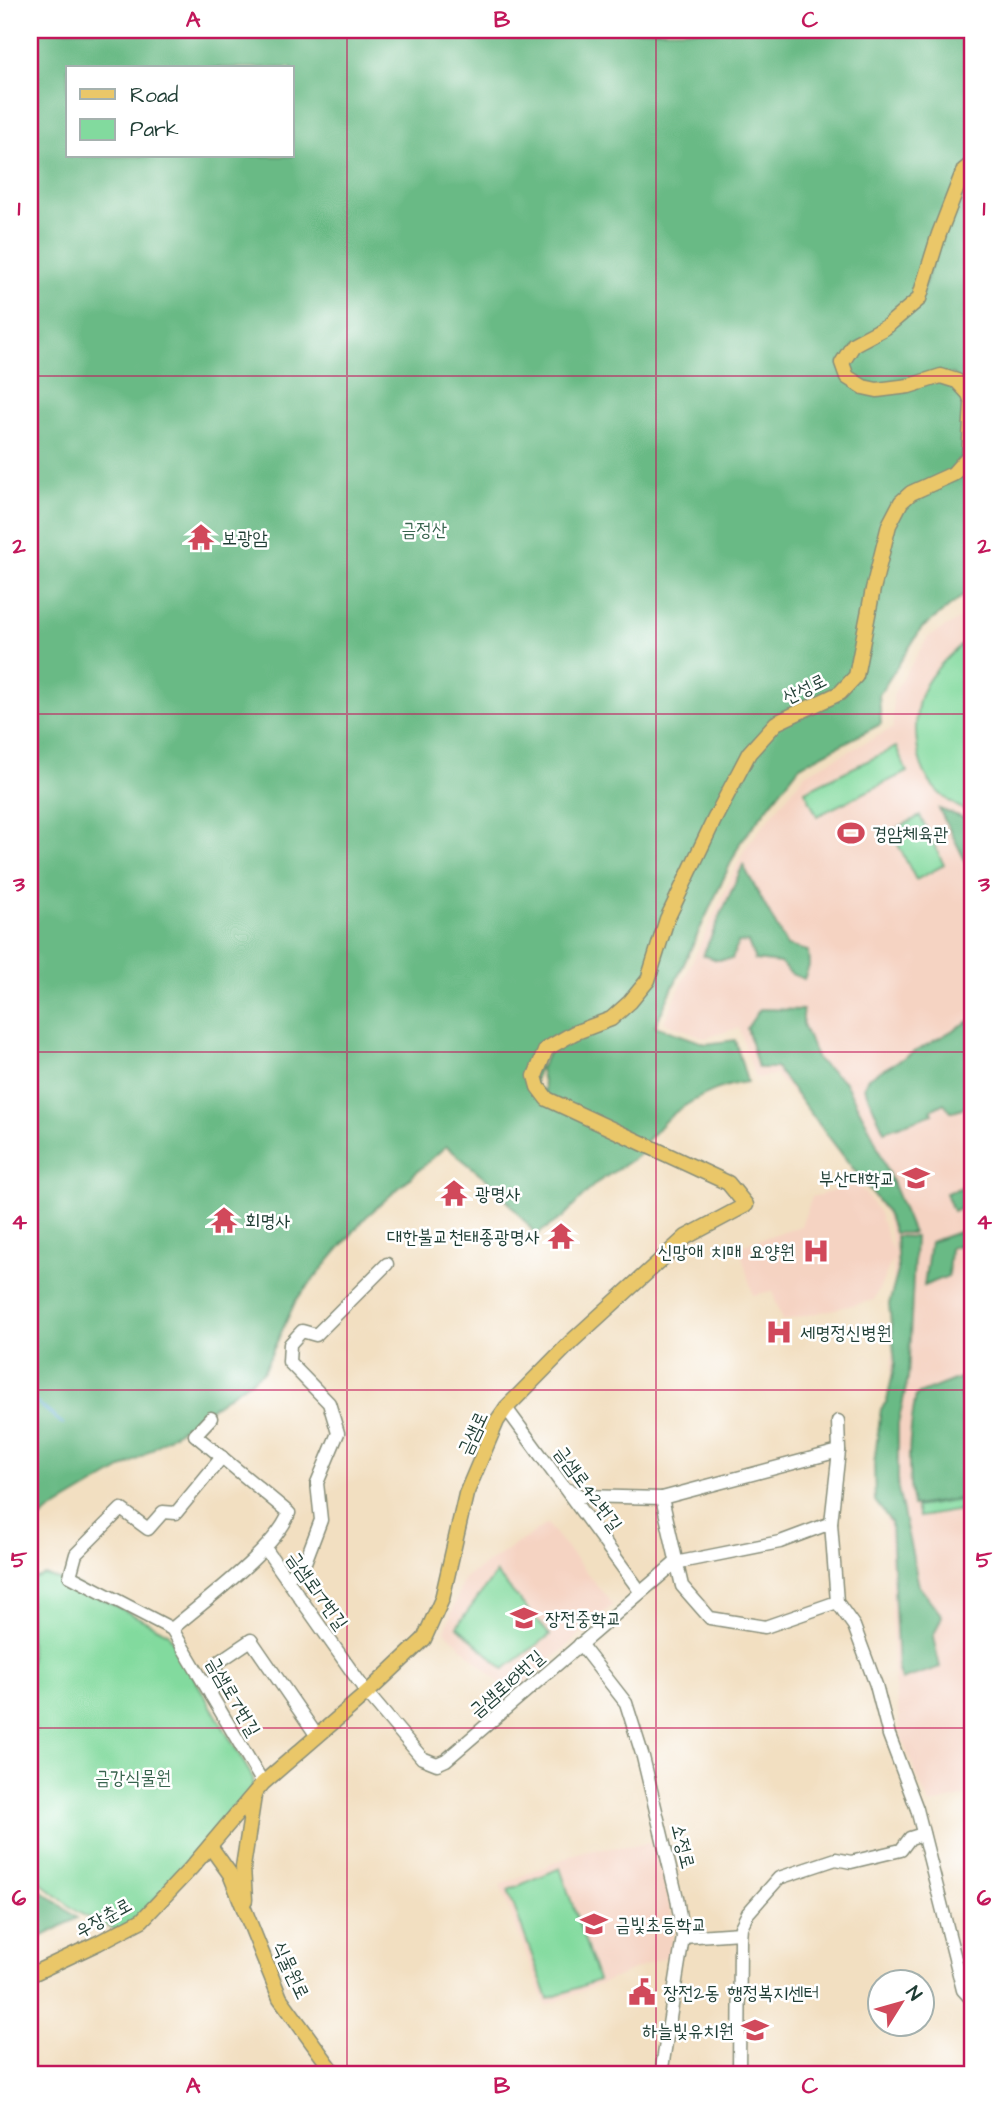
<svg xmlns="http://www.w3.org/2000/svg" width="1003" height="2104" font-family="'Architects Daughter','Poor Story',sans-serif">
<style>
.built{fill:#f5d3c2}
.green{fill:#82da9e;stroke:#508c69;stroke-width:2}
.forest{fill:#69ba85;stroke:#447c5c;stroke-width:2;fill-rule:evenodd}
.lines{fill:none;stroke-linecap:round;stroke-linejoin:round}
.stream{stroke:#5da7d5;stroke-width:2.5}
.minor-casing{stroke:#888e7a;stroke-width:15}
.major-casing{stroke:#888e7a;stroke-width:17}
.minor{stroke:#fff;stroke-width:12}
.major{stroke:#eac769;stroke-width:14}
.grid{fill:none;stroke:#c2185b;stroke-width:2;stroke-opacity:0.55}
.labels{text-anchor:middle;stroke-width:5;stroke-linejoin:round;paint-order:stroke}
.park-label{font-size:19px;fill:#38644e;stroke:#fff}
.poi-label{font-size:19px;fill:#1f3d34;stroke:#fff;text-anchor:start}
.street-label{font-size:19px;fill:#1f3d34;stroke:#fff}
.neatline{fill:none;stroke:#c2185b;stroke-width:2.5}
.grid-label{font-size:23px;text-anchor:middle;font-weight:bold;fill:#c2185b}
</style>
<rect width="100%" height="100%" fill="#fff"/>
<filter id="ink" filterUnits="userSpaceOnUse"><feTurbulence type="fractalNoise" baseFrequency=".0143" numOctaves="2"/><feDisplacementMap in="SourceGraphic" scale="14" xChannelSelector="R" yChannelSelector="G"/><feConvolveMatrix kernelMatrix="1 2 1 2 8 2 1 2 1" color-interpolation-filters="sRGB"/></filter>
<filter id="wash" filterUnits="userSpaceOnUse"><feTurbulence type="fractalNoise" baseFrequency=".00686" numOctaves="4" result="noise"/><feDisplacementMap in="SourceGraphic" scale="28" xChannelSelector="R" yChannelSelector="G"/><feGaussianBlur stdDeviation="1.57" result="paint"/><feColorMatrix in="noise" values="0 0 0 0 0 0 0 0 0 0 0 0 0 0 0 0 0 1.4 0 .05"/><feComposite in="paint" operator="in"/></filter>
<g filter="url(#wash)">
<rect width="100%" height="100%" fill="#f2dfc1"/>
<g class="built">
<path d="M973,611v1183l-44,11 -28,-68 -8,-64 -3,-106 -7,-89 11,-150 -1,-69 -19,41 -92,21 -10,-30 -19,4 -14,-49 62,-20 11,-29 46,-13 20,27 14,40v-10l-7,-27 -80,-107 -30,-32 -20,3 -16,-50 -34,10 -41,-16 81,-174 60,-74 88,-46v-34l35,-57z"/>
<path d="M547,1524l66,81 -101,90 -67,-64 19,-53z"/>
<path d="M650,1843l8,6 14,68 2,14 -6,25 -122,50 -46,-121 80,-33z"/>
</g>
<g class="green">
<path d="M973,636v178c-40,-17 -56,-40 -57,-84 0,-11 1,-27 6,-38 8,-20 34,-44 51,-56z"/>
<path d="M896,747l11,25 -90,44 -12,-25z"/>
<path d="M920,816l24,49 -28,15 -25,-49z"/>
<path d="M973,1372v70l-11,-45 8,-23z"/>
<path d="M973,1498v10l-54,9 -3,-10z"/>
<path d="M496,1573l54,62 -46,34 -47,-43z"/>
<path d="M44,1575l32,10 92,48 85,145 1,16 -131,139 -46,-21 -47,-38v-294z"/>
<path d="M560,1868l38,112 -50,19 -40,-109z"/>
</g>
<g class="forest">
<path d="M30,30h943v130l-56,138 -77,65 21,25 88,-9 20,20 -2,57 -13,16 -49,22 -50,180 -16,16 -66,31 -25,32 -102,225 -37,39 -66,29 -9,39 108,68 -47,31 -32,33 -27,18 -41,-49 -49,-40 -80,71 -70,83 -33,72 -125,87 -88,52 -20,17zM68,68h224v88h-224z"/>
<path d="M973,166v229l-20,-21 -75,15 -31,-15 6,-27 65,-43 25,-73z"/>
<path d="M973,426v162l-52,41 -42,66 2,29 -81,42 -60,77 -85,183 51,18 29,-4 12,42c-28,3 -59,19 -80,37 -9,8 -14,17 -24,24l-97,-48 -6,-26 9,-18 87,-50 33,-83 80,-161 27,-31 70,-36 45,-165 15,-27 50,-23z"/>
<path d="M939,809l34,12v40l-6,3z"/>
<path d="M743,865l44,81 21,5 1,15 -5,13 -13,-5 -11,-11 -25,-3 -7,-18 -10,1 -6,16 -15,1 -14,-5z"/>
<path d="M760,1009l43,1v14l14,36 27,21 27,50 42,102h-19l-7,-20 -111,-145h-18l-11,-40z"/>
<path d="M973,1019v85l-22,8 -7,-9 -13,7 2,4 -49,17 -20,-44 4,-9z"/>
<path d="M970,1184l3,19 -20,8 -7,-18z"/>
<path d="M973,1227v13l-23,8 -2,28 -24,10 6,-44z"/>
<path d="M896,1236l19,1 -7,141 -10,46v65l21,97 23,30 -9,21 7,30 -39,13 -3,-10 -7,-148 -16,-21 -1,-37 7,-55 6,-8 8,-38 -6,-59 9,-33z"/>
<path d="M967,1375l-7,21 13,57v44l-60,9c-7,-36 -4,-75 3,-111z"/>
<path d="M30,1882l47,36 -47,25z"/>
</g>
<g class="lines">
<path class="stream" d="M30,1397l33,27"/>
</g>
</g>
<g filter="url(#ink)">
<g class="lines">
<defs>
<g id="minor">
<path d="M506,1408l134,183"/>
<path d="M222,1457l-46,56 -13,-1 -15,17 -27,-20 -45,45 -6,22 102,53 91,154"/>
<path d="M569,1490l12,6 81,2"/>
<path d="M831,1523l6,79 -72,25 -55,-9 -28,-32 -20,-88 177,-47"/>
<path d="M265,1548l102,145 55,65 15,6 9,-4 229,-197 105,-21 51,-19 8,-72 -1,-30"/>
<path d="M286,1578l18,-13 17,-45 -4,-37 21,-50 -9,-30 -40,-41 1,-18 12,-13 14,4 71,-71"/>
<path d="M837,1602l17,24 22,59 13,50 28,74 46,181 10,11"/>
<path d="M172,1629c31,-27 104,-80 117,-116l-94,-78 16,-17"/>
<path d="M580,1644l46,59 17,54 34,141 6,39 -22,137"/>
<path d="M211,1695l6,-32 34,-23 66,96"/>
<path d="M683,1937l57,-4"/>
<path d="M739,2074l1,-134 1,-13 7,-14 31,-35 57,-19 15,3 50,-12 9,-12 13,-4"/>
</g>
<g id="major">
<path d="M210,1846l20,28 50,124 55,76"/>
<path d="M245,1900l-2,-33 11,-71"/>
<path d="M30,1975l68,-32 44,-23 49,-52 72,-85 104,-90 57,-54 18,-40 24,-105 31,-73 9,-13 66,-67 114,-104 60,-32 -18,-22 -181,-84 -9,-12 -3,-11 11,-27 28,-16 37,-14 19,-17 18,-22 19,-61 47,-99 35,-67 27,-30 64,-30 16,-17 17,-87 16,-64 12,-23 10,-9 42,-19 16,-18 3,-53 -3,-9 -12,-13 -16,-5 -32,10 -32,4 -14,-3 -16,-10 -5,-14 12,-19 32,-17 33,-28 20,-65 22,-57 3,-7 9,-7"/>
</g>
</defs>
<use href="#minor" class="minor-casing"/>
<use href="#major" class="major-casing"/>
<use href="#minor" class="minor"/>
<use href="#major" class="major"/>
</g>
</g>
<path class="grid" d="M347,30v2044M656,30v2044M30,376h943M30,714h943M30,1052h943M30,1390h943M30,1728h943"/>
<defs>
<symbol id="temple-bare" viewBox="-9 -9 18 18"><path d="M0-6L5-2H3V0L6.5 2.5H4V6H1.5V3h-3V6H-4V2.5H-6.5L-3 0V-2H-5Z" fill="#d1495b" stroke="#fff" stroke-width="2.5" paint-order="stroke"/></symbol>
<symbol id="stadium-bare" viewBox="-9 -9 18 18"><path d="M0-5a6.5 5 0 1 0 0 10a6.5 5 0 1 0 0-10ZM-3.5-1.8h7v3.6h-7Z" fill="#d1495b" stroke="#fff" stroke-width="2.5" paint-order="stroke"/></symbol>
<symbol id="university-bare" viewBox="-9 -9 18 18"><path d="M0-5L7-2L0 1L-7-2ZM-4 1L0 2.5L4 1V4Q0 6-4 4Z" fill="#d1495b" stroke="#fff" stroke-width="2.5" paint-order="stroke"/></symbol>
<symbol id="hospital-bare" viewBox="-9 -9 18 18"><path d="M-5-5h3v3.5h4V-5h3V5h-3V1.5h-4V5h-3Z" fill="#d1495b" stroke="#fff" stroke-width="2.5" paint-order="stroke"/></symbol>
<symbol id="school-bare" viewBox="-9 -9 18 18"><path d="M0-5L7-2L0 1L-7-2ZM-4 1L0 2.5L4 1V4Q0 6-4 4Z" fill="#d1495b" stroke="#fff" stroke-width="2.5" paint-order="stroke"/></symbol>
<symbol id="civic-bare" viewBox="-9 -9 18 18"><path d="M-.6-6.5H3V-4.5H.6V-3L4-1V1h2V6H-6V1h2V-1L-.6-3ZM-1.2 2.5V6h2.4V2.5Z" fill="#d1495b" stroke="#fff" stroke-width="2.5" paint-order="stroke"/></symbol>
</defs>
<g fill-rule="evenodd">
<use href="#temple-bare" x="182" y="518" width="38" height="38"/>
<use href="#stadium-bare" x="832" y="814" width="38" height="38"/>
<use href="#university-bare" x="897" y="1159" width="38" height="38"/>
<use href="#temple-bare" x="435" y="1174" width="38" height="38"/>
<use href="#temple-bare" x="205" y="1201" width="38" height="38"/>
<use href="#temple-bare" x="542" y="1217" width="38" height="38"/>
<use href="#hospital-bare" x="797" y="1232" width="38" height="38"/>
<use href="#hospital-bare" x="760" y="1313" width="38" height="38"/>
<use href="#school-bare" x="505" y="1599" width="38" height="38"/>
<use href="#school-bare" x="575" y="1905" width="38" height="38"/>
<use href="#civic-bare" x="623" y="1973" width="38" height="38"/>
<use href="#school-bare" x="736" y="2011" width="38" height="38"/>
</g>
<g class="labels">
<g class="park-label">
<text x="424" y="536">금정산</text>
<text x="133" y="1784">금강식물원</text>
</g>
<g class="poi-label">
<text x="222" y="544">보광암</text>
<text x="872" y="840">경암체육관</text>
<text x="895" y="1185" text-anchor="end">부산대학교</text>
<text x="475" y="1200">광명사</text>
<text x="245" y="1227">회명사</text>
<text x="540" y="1243" text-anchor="end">대한불교천태종광명사</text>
<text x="795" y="1258" text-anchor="end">신망애 치매 요양원</text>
<text x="800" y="1339">세명정신병원</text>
<text x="545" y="1625">장전중학교</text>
<text x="615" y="1931">금빛초등학교</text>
<text x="663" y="1999">장전2동 행정복지센터</text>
<text x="734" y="2037" text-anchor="end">하늘빛유치원</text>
</g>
<g class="street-label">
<text transform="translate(804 688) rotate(-26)" y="7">산성로</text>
<text transform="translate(472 1433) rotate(-65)" y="7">금샘로</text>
<text transform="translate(589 1488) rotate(54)" y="7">금샘로42번길</text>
<text transform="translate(318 1590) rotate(55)" y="7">금샘로17번길</text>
<text transform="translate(506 1683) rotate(-41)" y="7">금샘로18번길</text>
<text transform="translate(234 1696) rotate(60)" y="7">금샘로7번길</text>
<text transform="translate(684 1846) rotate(76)" y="7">소정로</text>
<text transform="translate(103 1917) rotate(-29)" y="7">우장춘로</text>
<text transform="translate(292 1970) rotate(65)" y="7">식물원로</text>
</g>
</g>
<rect width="1003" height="2104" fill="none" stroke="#fff" stroke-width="77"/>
<rect x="66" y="66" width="228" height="91" fill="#ffffff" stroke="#a5b1ae" stroke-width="2"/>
<rect x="80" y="89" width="35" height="10" fill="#eac769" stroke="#a5b1ae" stroke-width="2"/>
<text x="130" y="102" font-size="21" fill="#1f3d34">Road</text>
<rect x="80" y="119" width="35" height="21" fill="#82da9e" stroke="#a5b1ae" stroke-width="2"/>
<text x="130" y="136" font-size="21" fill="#1f3d34">Park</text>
<g transform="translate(901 2003) rotate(53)"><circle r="33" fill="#ffffff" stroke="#a5b1ae" stroke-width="2"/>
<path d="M0-5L12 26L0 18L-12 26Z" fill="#d1495b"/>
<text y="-10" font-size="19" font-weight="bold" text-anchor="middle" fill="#1f3d34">N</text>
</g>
<rect x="38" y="38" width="926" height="2028" class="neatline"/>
<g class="grid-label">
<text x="193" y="27">A</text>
<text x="502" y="27">B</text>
<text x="810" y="27">C</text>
<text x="19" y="215">1</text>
<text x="984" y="215">1</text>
<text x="19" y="553">2</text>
<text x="984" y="553">2</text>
<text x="19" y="891">3</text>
<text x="984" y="891">3</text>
<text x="19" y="1229">4</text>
<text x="984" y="1229">4</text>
<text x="19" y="1567">5</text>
<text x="984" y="1567">5</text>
<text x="19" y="1905">6</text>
<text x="984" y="1905">6</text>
<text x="193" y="2093">A</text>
<text x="502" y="2093">B</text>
<text x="810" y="2093">C</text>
</g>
</svg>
